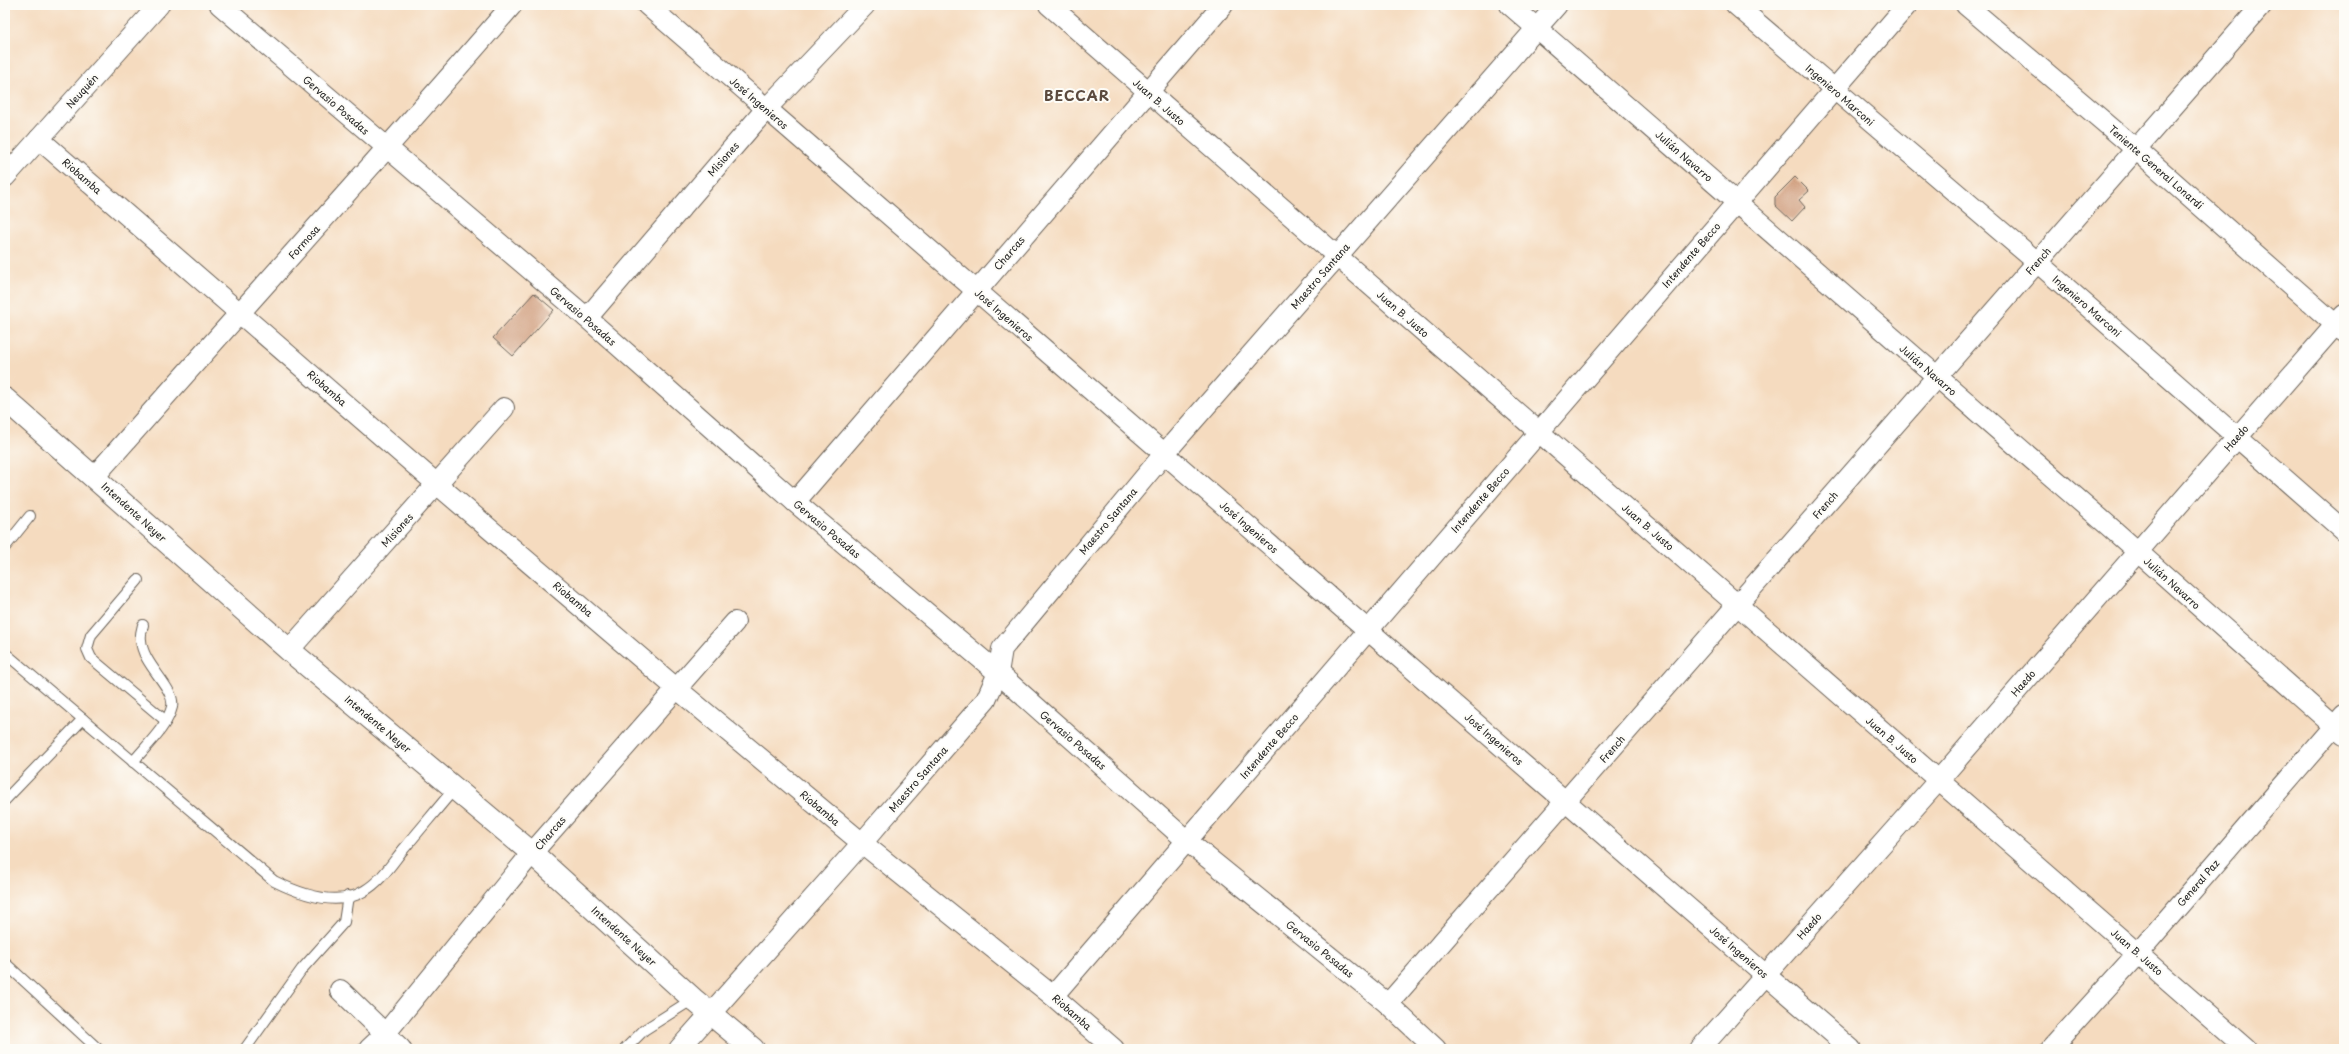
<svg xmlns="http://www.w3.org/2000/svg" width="2349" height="1054" font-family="'Playpen Sans',sans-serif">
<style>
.building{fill:#d09e7e}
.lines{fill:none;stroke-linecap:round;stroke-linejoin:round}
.lane-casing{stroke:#685f55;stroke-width:12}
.street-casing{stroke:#685f55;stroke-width:22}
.secondary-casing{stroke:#685f55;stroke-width:24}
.lane{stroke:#fff;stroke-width:10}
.street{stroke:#fff;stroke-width:20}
.secondary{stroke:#fff;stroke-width:22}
.labels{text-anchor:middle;stroke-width:4;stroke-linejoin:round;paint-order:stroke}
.street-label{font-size:10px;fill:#1c1c1c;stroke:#fdfcf7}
.district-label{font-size:14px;font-weight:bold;letter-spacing:1px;fill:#5b4a3e;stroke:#fdfcf7}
</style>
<rect width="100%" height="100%" fill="#fdfcf7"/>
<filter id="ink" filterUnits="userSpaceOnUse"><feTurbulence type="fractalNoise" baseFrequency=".025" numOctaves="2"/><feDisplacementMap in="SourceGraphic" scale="8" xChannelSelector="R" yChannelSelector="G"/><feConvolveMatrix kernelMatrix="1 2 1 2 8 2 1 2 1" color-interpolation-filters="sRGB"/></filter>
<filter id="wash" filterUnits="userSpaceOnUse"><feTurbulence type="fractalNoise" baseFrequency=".012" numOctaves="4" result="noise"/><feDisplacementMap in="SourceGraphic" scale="16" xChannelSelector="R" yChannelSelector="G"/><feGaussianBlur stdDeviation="0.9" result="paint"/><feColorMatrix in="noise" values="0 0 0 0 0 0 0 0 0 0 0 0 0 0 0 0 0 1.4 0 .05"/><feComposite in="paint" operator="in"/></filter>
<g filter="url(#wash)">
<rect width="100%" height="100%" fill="#f5dbbf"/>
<g id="blocks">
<g class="building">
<path d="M1795,177l14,14 -10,9 6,7 -13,14 -17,-16v-8z"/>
<path d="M534,293l20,17 -41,46 -20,-18z"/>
</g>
</g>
</g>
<g filter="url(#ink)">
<use href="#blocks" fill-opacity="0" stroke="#685f55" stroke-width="1"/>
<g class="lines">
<defs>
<g id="lane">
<path d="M5,547l25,-31"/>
<path d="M138,580l-47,55 -4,14 4,9 75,63"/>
<path d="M5,653l269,228c26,13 63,27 90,10 16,-9 27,-26 38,-40 18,-21 35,-42 53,-63"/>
<path d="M133,762c13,-16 34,-35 39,-55 4,-19 -30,-42 -31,-67 -1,-5 1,-11 2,-15"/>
<path d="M5,800l78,-81"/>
<path d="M5,963l93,86"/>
<path d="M245,1049l57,-80 42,-47 4,-26"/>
<path d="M625,1049l19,-19 49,-31"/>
</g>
<g id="street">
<path d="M220,5l367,313 208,184 203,171 189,168 201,163 48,45"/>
<path d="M647,5l1204,1044"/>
<path d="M1049,5l1198,1044"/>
<path d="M1510,5l601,523 233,207"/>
<path d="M1736,5l301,257 307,269"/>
<path d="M1966,5l170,144 208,183"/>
<path d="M39,139l399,346 238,203 186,155 191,153 61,53"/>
<path d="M5,177l154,-172"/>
<path d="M587,318l179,-209 99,-104"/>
<path d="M94,477c139,-158 281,-313 418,-472"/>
<path d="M795,502l428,-497"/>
<path d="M289,650l215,-242"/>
<path d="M340,990l61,59"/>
<path d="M1053,996l854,-991"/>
<path d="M1388,1004l874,-999"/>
<path d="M369,1049l16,-15 147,-181 203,-231"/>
<path d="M679,1049l183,-206 124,-143 12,-27 4,-24 162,-195 393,-449"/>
<path d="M1700,1049l238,-268 406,-466"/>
<path d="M2051,1049l87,-96 206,-238"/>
</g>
<path id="secondary" d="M5,399l284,251 243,203 161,146 60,50"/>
</defs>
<use href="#lane" class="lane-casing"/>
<use href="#street" class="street-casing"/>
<use href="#secondary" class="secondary-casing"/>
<use href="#lane" class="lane"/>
<use href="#street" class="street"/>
<use href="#secondary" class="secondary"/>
</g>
</g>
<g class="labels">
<g class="street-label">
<text transform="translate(82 91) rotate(-48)" y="4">Neuquén</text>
<text transform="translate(1840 95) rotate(41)" y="4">Ingeniero Marconi</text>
<text transform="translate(1159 102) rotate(41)" y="4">Juan B. Justo</text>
<text transform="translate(759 103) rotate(41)" y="4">José Ingenieros</text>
<text transform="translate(336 105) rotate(41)" y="4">Gervasio Posadas</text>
<text transform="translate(1684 156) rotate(41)" y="4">Julián Navarro</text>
<text transform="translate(723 159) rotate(-49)" y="4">Misiones</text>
<text transform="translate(2156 167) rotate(41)" y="4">Teniente General Lonardi</text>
<text transform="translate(82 176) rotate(41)" y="4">Riobamba</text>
<text transform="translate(304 242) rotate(-48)" y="4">Formosa</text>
<text transform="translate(1009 253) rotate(-49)" y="4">Charcas</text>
<text transform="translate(1691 255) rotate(-49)" y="4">Intendente Becco</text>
<text transform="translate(2038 261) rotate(-49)" y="4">French</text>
<text transform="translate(1320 276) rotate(-49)" y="4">Maestro Santana</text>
<text transform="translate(2087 306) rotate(41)" y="4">Ingeniero Marconi</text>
<text transform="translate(1403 314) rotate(41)" y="4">Juan B. Justo</text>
<text transform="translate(1004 315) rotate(41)" y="4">José Ingenieros</text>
<text transform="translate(583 316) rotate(41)" y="4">Gervasio Posadas</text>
<text transform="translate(1928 370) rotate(41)" y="4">Julián Navarro</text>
<text transform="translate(327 388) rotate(41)" y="4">Riobamba</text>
<text transform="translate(2236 438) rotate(-49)" y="4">Haedo</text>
<text transform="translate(1480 500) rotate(-49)" y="4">Intendente Becco</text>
<text transform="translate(1825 505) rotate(-49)" y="4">French</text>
<text transform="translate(134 512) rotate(42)" y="4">Intendente Neyer</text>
<text transform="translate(1108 521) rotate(-50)" y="4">Maestro Santana</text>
<text transform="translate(1249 527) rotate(41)" y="4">José Ingenieros</text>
<text transform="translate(1648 527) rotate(41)" y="4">Juan B. Justo</text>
<text transform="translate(827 529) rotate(40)" y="4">Gervasio Posadas</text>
<text transform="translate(397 530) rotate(-48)" y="4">Misiones</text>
<text transform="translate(2172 583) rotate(42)" y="4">Julián Navarro</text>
<text transform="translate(573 599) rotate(40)" y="4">Riobamba</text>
<text transform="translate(2023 683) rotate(-49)" y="4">Haedo</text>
<text transform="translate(378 724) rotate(40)" y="4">Intendente Neyer</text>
<text transform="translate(1494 739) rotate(41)" y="4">José Ingenieros</text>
<text transform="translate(1073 740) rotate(41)" y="4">Gervasio Posadas</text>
<text transform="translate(1892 740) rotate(41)" y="4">Juan B. Justo</text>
<text transform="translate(1269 746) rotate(-49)" y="4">Intendente Becco</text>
<text transform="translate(1612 749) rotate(-49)" y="4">French</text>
<text transform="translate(918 779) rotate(-49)" y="4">Maestro Santana</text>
<text transform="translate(820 808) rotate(40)" y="4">Riobamba</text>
<text transform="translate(550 833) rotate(-49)" y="4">Charcas</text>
<text transform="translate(2198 883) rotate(-49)" y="4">General Paz</text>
<text transform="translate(1809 926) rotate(-48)" y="4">Haedo</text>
<text transform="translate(624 936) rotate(42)" y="4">Intendente Neyer</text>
<text transform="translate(1320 949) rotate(39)" y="4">Gervasio Posadas</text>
<text transform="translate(1739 952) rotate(41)" y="4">José Ingenieros</text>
<text transform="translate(2137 952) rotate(41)" y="4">Juan B. Justo</text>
<text transform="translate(1072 1012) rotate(41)" y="4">Riobamba</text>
</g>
<g class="district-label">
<text x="1077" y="101">BECCAR</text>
</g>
</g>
<rect width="2349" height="1054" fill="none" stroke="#fdfcf7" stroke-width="20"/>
</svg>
